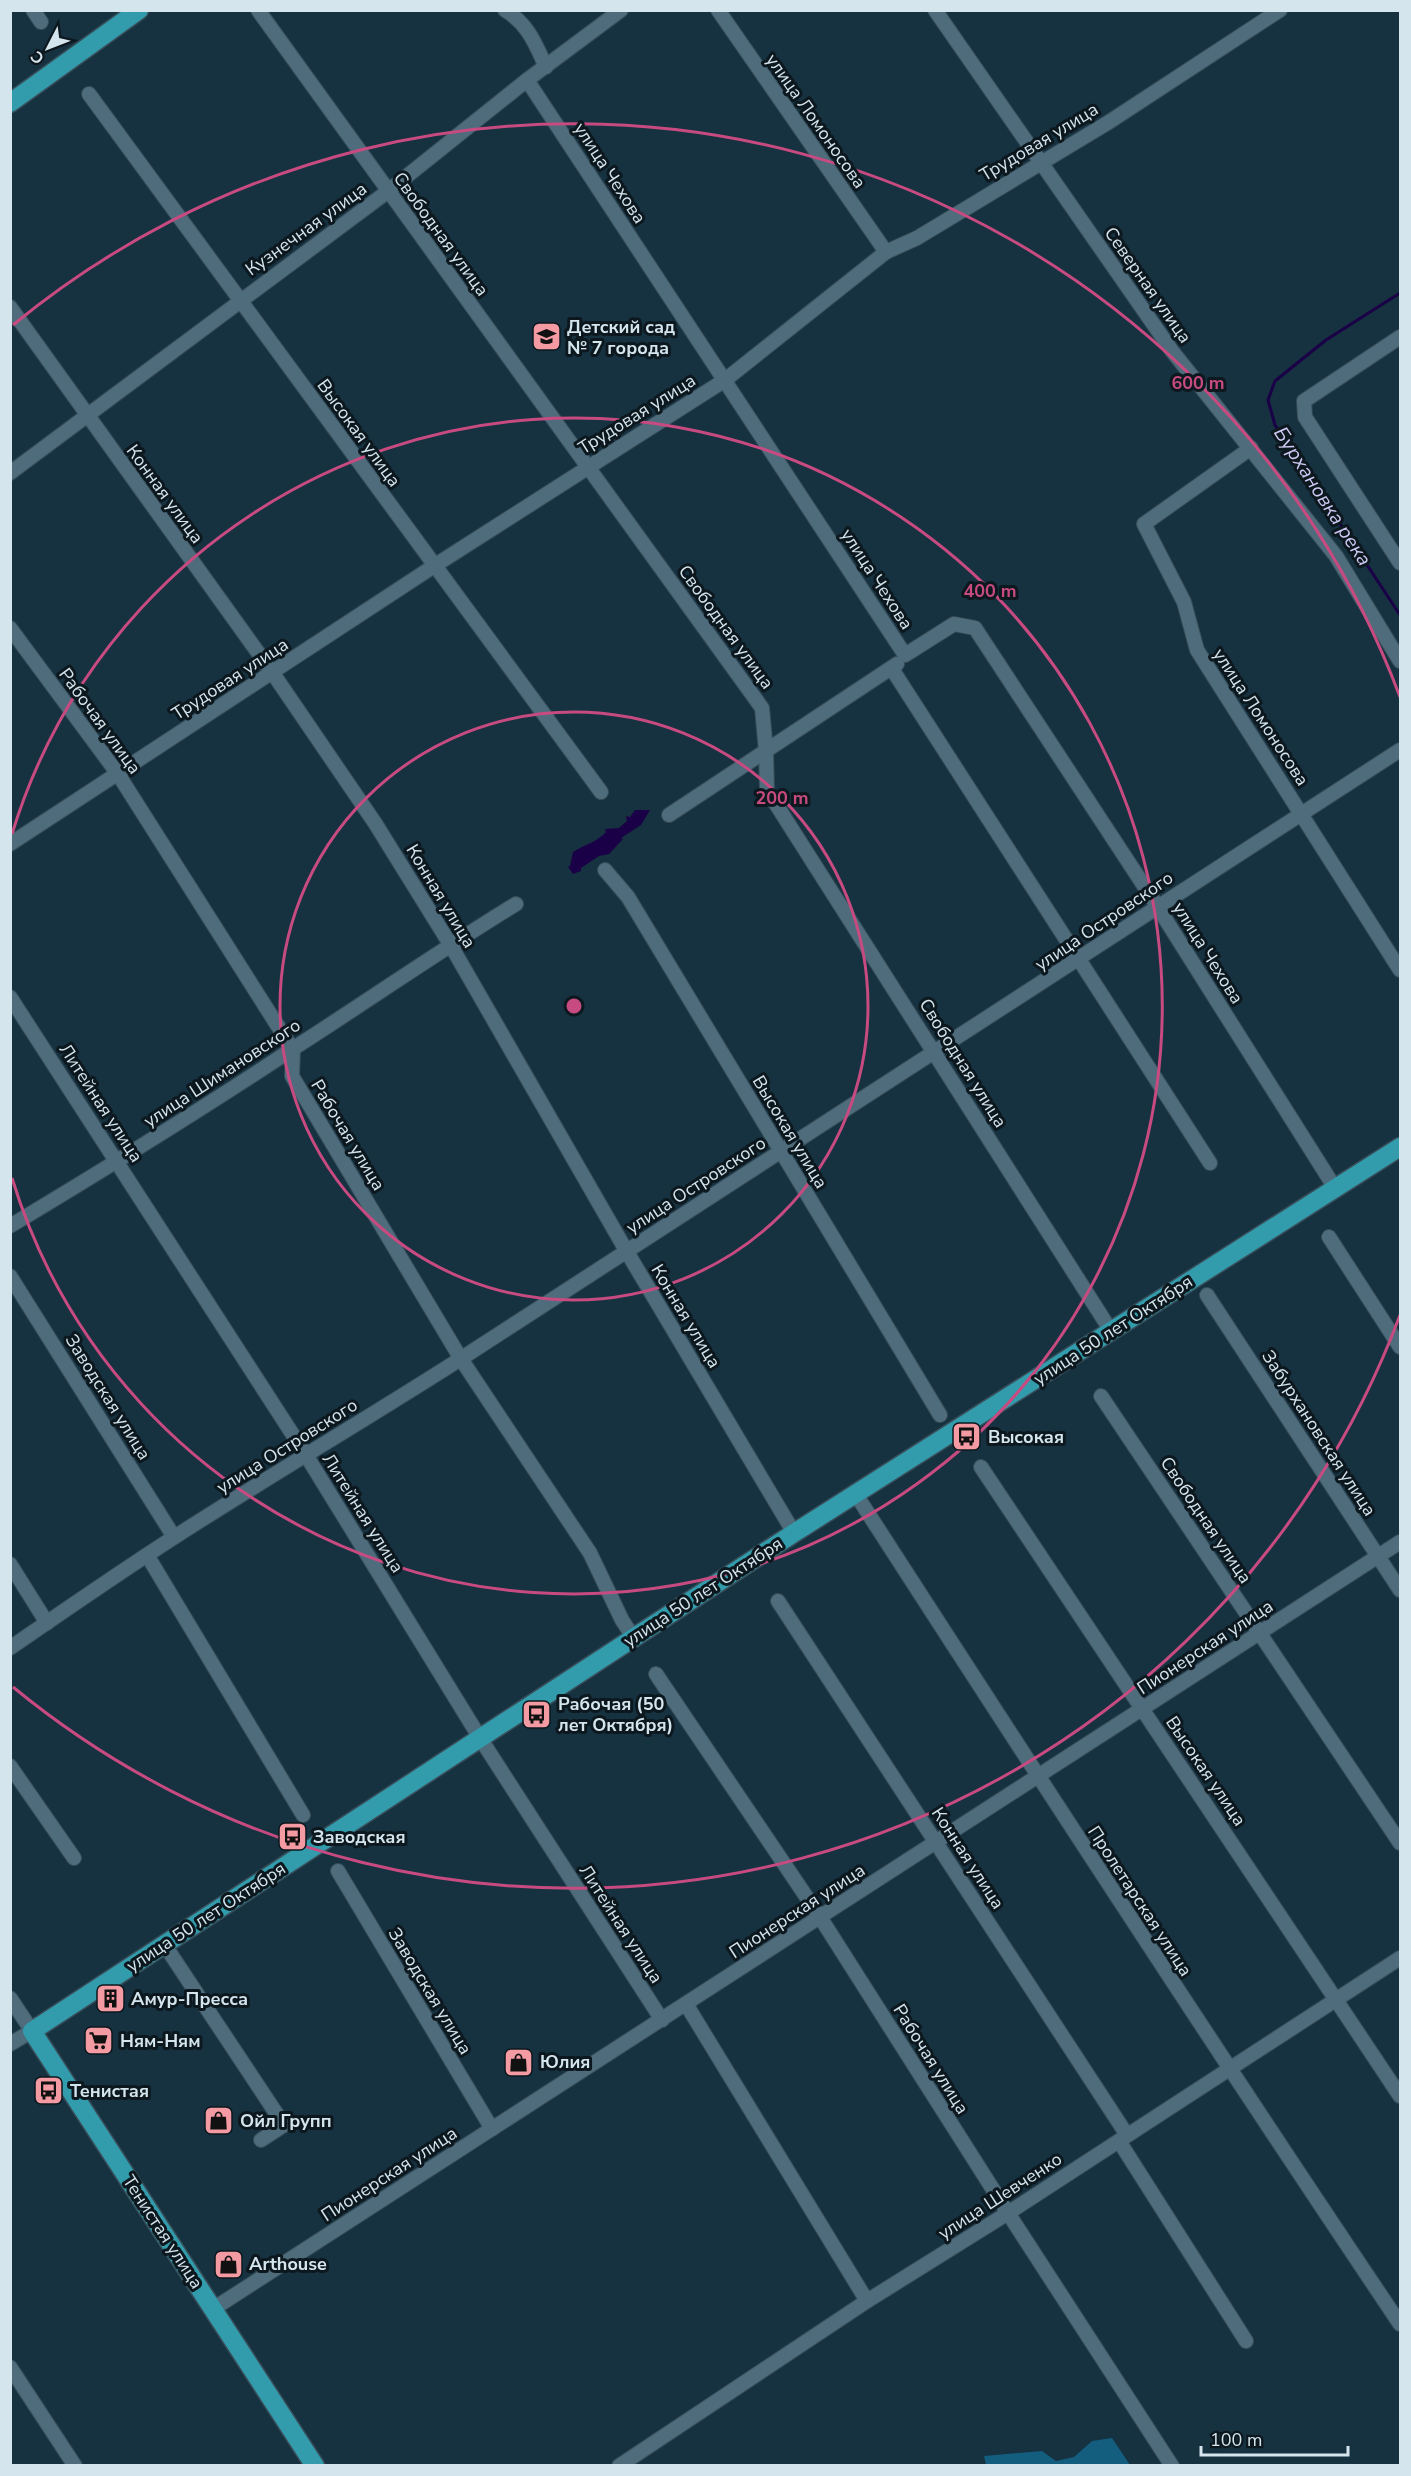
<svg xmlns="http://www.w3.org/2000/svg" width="1411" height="2476" font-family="'Nunito Sans',sans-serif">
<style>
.green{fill:#135d7e}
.water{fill:#1a0046}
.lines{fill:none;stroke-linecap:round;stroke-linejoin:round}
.stream{stroke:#1a0046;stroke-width:3}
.minor-casing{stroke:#374e5a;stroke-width:16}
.major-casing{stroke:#374e5a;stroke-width:21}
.minor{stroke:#4f6c7d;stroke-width:14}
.major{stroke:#339cac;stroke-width:18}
.ring{fill:none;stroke:#c74b80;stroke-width:3}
.labels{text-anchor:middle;stroke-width:6;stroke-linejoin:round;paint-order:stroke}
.street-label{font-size:18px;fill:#d5e5ee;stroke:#0c181e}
.poi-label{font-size:18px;font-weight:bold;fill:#d5e5ee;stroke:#0c181e;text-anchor:start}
.water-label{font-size:20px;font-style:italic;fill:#cfcaf5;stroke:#0c181e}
.centre{fill:#c74b80;stroke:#0c181e;stroke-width:3}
.ring-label{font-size:18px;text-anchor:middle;font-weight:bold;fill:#c74b80;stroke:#0c181e;stroke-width:6;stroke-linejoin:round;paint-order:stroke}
</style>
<rect width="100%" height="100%" fill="#163140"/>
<path class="green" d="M1112,2438l18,27h-144l-2,-9 58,-5 14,10 18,-4 18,-16z"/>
<path class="water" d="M635,810h15l-9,15 -20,13 2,1 -14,15 -10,2 -18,12v3l-8,3 -5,-7 2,-1 3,-14c11,-7 24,-10 33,-20l-1,-3 14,-1 8,-7 -1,-5 4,1z"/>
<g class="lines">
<path class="stream" d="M1400,293l-74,47 -51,41 -7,19 7,25 125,190"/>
<defs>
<g id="minor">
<path d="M33,10l8,12"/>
<path d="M258,10l504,698 4,43 1,39 344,541"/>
<path d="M505,10c23,14 30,33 41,57"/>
<path d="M718,10l168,242"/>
<path d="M935,10l237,341 164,205 64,105"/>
<path d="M527,80l378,575 49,-31 21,4 177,270 183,290"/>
<path d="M89,94l512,698"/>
<path d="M10,307l262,365 103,151 75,121 177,308 167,281"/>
<path d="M1400,337l-96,64 1,16 95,146"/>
<path d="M1251,448l-107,76 40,78 13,48 203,320"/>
<path d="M10,473l377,-281 140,-112 94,-70"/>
<path d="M10,628l108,146 175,276 -1,26 169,283 129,194 32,67 11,17"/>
<path d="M892,669l318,494"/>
<path d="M669,815l228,-151"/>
<path d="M10,844l424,-278 291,-186 161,-128 31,-14 192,-116 171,-112"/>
<path d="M605,870l23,27 312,518"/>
<path d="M10,997l296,458 174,283 182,282"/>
<path d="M10,1226c95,-57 189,-115 281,-176 75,-48 148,-99 225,-146"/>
<path d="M1329,1237l71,110"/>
<path d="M10,1276l164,261"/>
<path d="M1207,1295l193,295"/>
<path d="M1101,1396l299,447"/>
<path d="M981,1467l419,629"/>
<path d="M855,1493c180,279 360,556 545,831"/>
<path d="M147,1555l156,260"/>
<path d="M10,1564l37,59"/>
<path d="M778,1601l349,534"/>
<path d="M10,1648c55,-38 110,-76 166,-112 95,-61 194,-119 289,-180 313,-200 624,-403 935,-606"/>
<path d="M656,1674l164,243 188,296 164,253"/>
<path d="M10,1766l64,92"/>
<path d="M338,1871l154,258"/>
<path d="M164,1944l120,181 -23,15"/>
<path d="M10,1998l22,33 -22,13"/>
<path d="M686,2004l181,297"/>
<path d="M1119,2141l127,200"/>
<path d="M213,2309l1187,-767"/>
<path d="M10,2367l65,99"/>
<path d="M619,2466l248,-165 141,-88 392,-255"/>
</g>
<g id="major">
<path d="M10,103l129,-93"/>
<path d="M315,2466l-283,-435 762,-498 606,-386"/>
</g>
</defs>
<use href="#minor" class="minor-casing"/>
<use href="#major" class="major-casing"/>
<use href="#minor" class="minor"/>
<use href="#major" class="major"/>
</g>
<g class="ring">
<circle cx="574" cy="1006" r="294"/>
<path d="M12 834A588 588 0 1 1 12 1178"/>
<path d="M1400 1315A882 882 0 0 1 13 1687M13 325A882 882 0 0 1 1400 697"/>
</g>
<defs>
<symbol id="school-square" viewBox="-11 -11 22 22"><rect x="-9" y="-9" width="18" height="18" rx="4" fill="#f49aa2" stroke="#0c181e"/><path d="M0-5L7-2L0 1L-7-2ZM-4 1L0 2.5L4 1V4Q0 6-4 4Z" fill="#111"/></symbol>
<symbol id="bus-square" viewBox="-11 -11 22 22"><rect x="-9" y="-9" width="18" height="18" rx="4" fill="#f49aa2" stroke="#0c181e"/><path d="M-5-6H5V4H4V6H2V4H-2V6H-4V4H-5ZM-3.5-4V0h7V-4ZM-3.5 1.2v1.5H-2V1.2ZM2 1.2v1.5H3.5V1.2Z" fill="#111"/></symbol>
<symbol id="building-square" viewBox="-11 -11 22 22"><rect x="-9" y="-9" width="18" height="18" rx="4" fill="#f49aa2" stroke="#0c181e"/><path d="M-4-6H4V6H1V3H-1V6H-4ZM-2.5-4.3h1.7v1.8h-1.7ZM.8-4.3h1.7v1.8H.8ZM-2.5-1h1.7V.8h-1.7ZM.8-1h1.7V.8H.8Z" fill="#111"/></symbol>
<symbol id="supermarket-square" viewBox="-11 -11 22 22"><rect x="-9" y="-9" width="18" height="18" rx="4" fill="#f49aa2" stroke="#0c181e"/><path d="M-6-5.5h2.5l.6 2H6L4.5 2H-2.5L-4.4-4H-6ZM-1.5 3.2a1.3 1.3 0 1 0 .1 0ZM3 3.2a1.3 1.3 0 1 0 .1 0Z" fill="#111"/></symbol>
<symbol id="shop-square" viewBox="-11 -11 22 22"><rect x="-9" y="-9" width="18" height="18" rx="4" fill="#f49aa2" stroke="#0c181e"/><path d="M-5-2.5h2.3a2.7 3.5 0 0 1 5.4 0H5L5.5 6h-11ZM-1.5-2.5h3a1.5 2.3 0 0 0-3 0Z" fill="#111"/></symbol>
</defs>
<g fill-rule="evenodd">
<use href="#school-square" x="530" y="320" width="33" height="33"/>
<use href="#bus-square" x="950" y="1420" width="33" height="33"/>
<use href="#bus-square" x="520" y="1698" width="33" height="33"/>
<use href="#bus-square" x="276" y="1820" width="33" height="33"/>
<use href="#building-square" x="94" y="1982" width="33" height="33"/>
<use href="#supermarket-square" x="82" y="2024" width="33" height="33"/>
<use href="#shop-square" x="502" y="2046" width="33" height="33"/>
<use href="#bus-square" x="32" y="2074" width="33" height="33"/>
<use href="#shop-square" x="202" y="2104" width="33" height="33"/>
<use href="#shop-square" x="212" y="2248" width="33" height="33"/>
</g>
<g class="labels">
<g class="street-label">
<text transform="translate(816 121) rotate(55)" y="6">улица Ломоносова</text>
<text transform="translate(1039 142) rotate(-31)" y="6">Трудовая улица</text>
<text transform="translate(610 173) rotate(57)" y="6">улица Чехова</text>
<text transform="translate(306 229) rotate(-36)" y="6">Кузнечная улица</text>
<text transform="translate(441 234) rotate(54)" y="6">Свободная улица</text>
<text transform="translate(1148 285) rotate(55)" y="6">Северная улица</text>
<text transform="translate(637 414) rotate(-32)" y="6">Трудовая улица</text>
<text transform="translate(359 433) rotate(54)" y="6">Высокая улица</text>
<text transform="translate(165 494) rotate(54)" y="6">Конная улица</text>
<text transform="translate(877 579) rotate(57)" y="6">улица Чехова</text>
<text transform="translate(726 627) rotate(54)" y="6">Свободная улица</text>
<text transform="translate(230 679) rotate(-33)" y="6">Трудовая улица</text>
<text transform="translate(1261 717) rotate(57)" y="6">улица Ломоносова</text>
<text transform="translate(100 721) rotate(54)" y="6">Рабочая улица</text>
<text transform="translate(441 896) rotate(59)" y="6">Конная улица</text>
<text transform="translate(1104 921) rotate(-34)" y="6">улица Островского</text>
<text transform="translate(1208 953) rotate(58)" y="6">улица Чехова</text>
<text transform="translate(963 1063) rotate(58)" y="6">Свободная улица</text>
<text transform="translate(222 1073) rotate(-33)" y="6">улица Шимановского</text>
<text transform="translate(101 1103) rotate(57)" y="6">Литейная улица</text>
<text transform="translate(790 1132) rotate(59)" y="6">Высокая улица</text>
<text transform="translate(348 1135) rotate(59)" y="6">Рабочая улица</text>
<text transform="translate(696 1185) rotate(-33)" y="6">улица Островского</text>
<text transform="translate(686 1316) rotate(59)" y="6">Конная улица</text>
<text transform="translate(1113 1330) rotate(-33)" y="6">улица 50 лет Октября</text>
<text transform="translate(108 1397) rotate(58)" y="6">Заводская улица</text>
<text transform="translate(1319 1433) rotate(57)" y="6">Забурхановская улица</text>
<text transform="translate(287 1446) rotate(-32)" y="6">улица Островского</text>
<text transform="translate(363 1513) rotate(58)" y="6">Литейная улица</text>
<text transform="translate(1206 1520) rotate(56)" y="6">Свободная улица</text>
<text transform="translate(703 1592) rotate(-33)" y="6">улица 50 лет Октября</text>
<text transform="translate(1205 1647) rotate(-33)" y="6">Пионерская улица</text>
<text transform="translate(1206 1771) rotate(56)" y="6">Высокая улица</text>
<text transform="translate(968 1858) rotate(57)" y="6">Конная улица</text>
<text transform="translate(1140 1901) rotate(57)" y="6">Пролетарская улица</text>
<text transform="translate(797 1911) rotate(-33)" y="6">Пионерская улица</text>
<text transform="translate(206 1917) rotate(-33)" y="6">улица 50 лет Октября</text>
<text transform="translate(621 1924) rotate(57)" y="6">Литейная улица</text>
<text transform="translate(430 1991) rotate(59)" y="6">Заводская улица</text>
<text transform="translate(931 2059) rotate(58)" y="6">Рабочая улица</text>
<text transform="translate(389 2174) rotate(-33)" y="6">Пионерская улица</text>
<text transform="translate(1000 2196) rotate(-33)" y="6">улица Шевченко</text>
<text transform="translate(163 2232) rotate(57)" y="6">Тенистая улица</text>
</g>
<g class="poi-label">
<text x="567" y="333">Детский сад<tspan x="567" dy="21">№ 7 города</tspan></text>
<text x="988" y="1443">Высокая</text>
<text x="558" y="1710">Рабочая (50<tspan x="558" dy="21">лет Октября)</tspan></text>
<text x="313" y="1843">Заводская</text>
<text x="131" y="2005">Амур-Пресса</text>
<text x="120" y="2047">Ням-Ням</text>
<text x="540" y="2068">Юлия</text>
<text x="70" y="2097">Тенистая</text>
<text x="240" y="2127">Ойл Групп</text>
<text x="249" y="2270">Arthouse</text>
</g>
<g class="water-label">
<text transform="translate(1323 496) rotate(57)" y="7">Бурхановка река</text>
</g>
</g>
<circle cx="574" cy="1006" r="9" class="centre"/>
<g class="ring-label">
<text x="1198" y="389">600 m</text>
<text x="990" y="597">400 m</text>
<text x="782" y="804">200 m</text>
</g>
<rect width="1411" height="2476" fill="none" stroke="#d5e5ee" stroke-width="24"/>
<g transform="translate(48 48) rotate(228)" stroke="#0c181e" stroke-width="4.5" paint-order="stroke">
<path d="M0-4.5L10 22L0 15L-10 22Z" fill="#d5e5ee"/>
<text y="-9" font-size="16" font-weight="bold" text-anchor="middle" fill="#d5e5ee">С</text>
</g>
<path d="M1201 2446v9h147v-9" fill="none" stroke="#d5e5ee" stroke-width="3"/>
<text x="1210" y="2446" font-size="18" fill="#d5e5ee" stroke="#0c181e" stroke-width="4.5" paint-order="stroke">100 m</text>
</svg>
